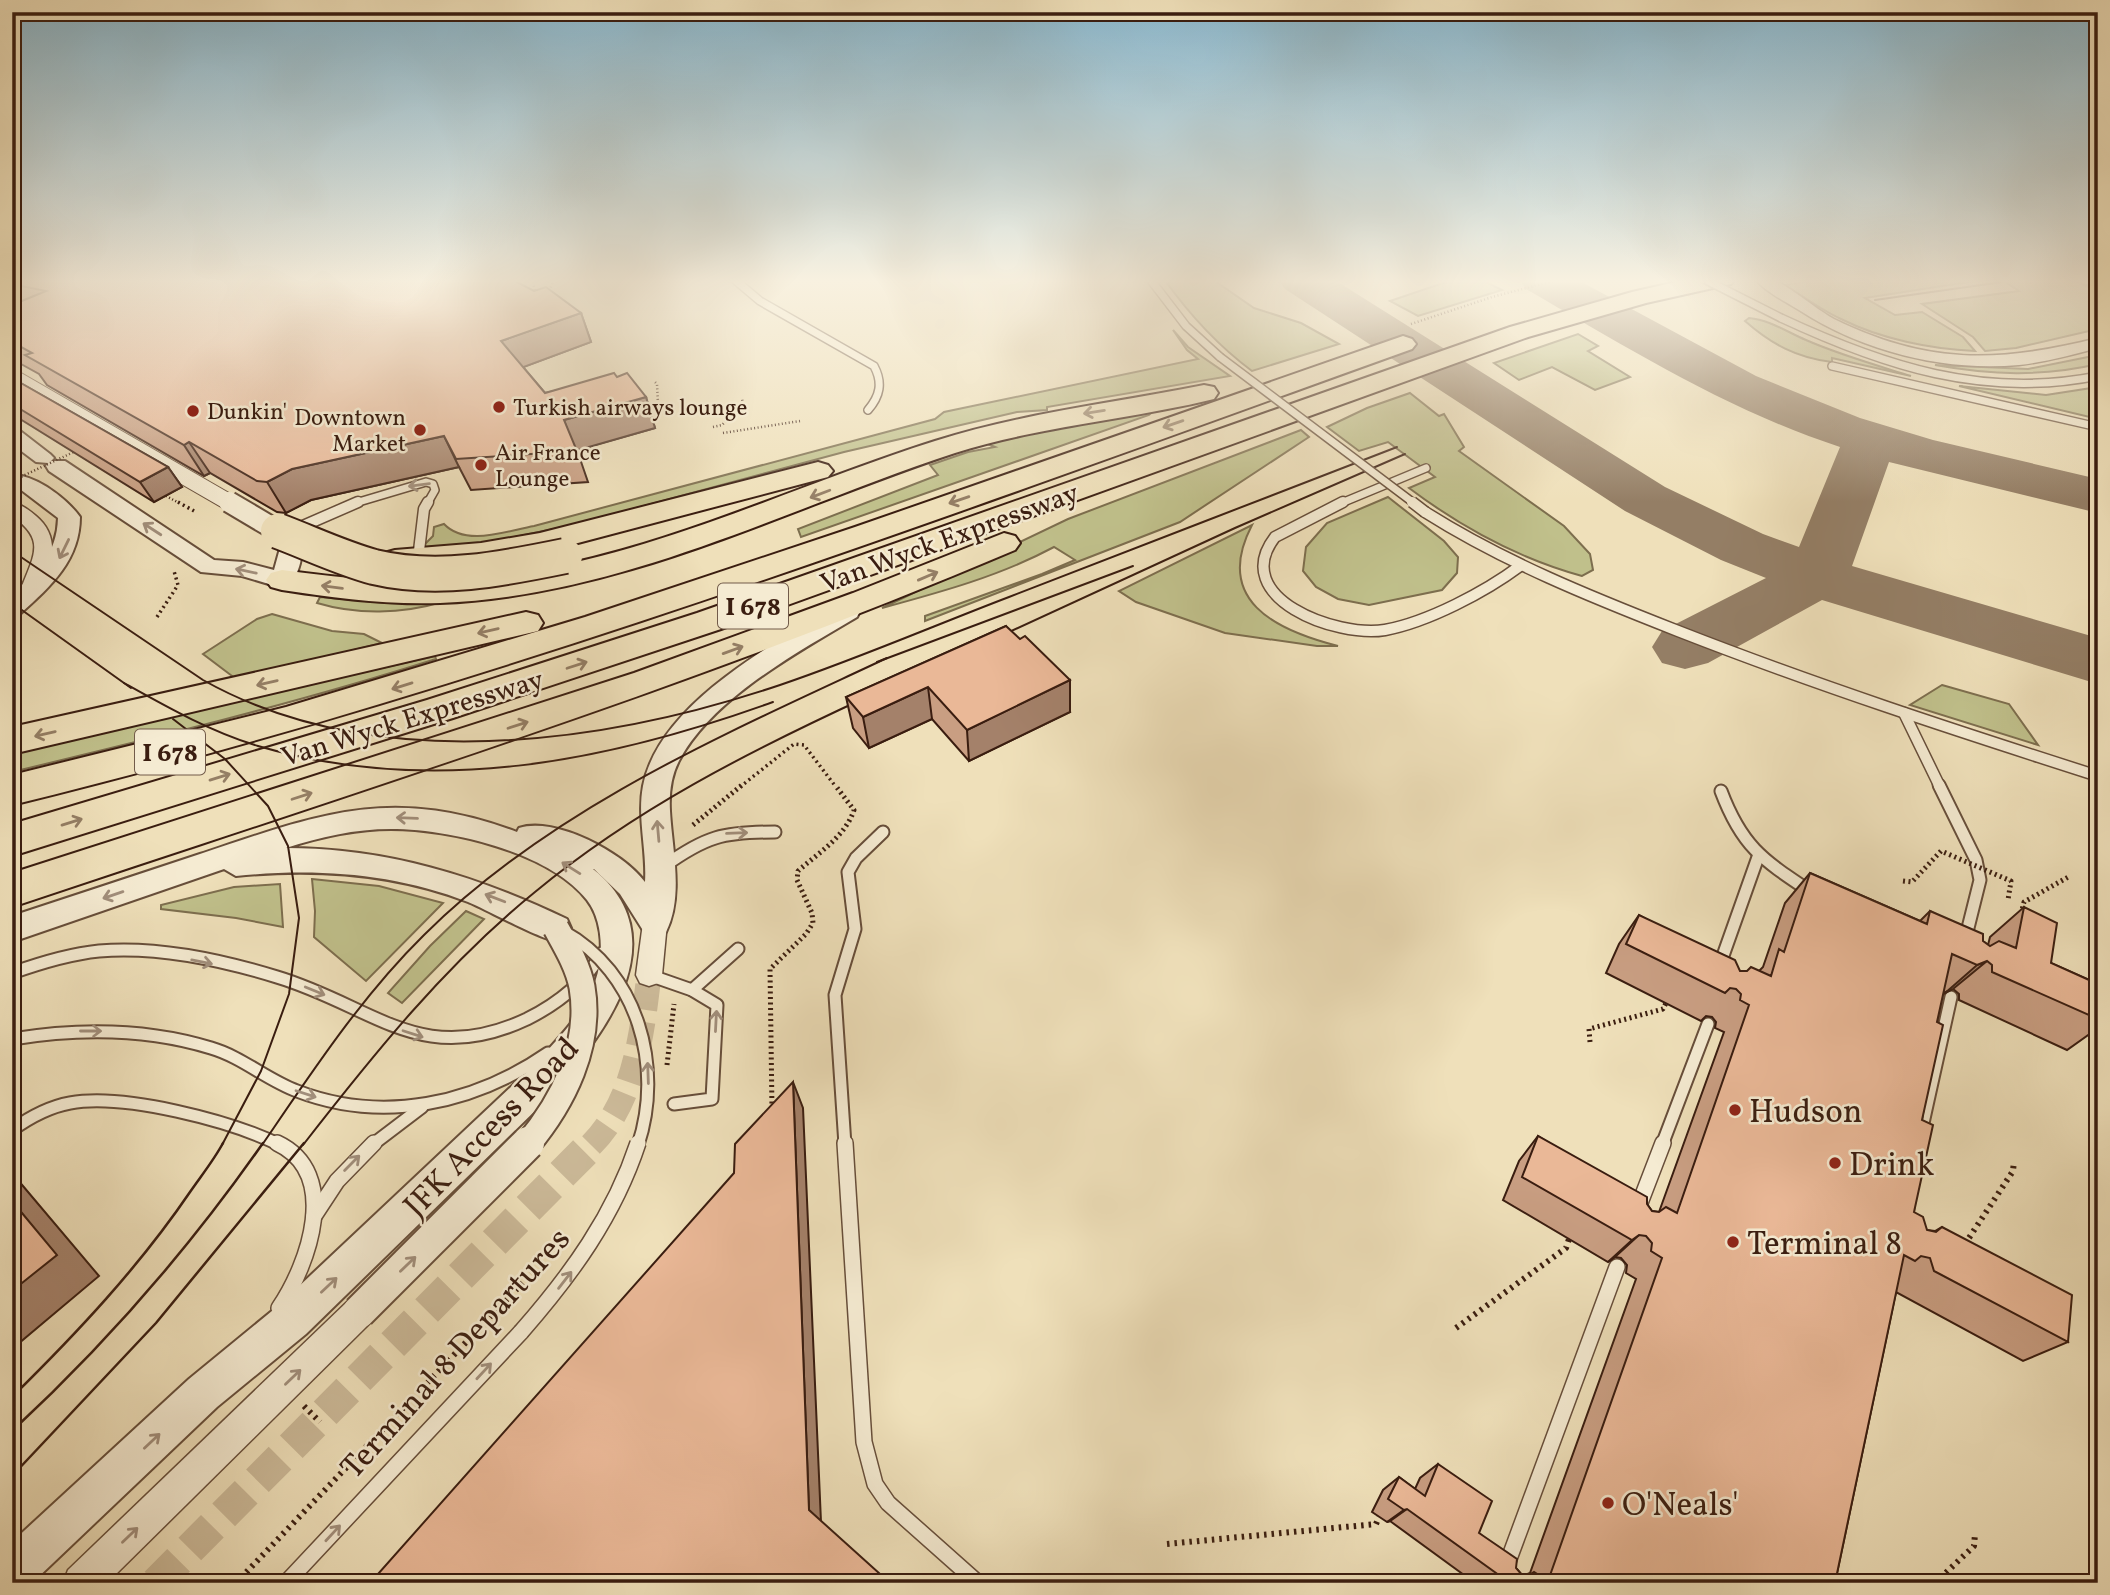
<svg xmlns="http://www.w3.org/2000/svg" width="2110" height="1595" font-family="Vollkorn,serif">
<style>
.green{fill:#c0c08b;stroke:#7d6e4e;stroke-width:2}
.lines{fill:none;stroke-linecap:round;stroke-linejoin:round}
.taxiway{fill:#947e65;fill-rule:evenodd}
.minor-tunnel-far1{stroke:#cbb998;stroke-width:25;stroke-dasharray:25 12;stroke-linecap:butt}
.minor-tunnel{stroke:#cbb998;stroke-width:32;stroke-dasharray:32 16;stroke-linecap:butt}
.service-far3-casing{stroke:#674e3a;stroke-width:10}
.service-far2-casing{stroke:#674e3a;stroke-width:13}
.service-far1-casing{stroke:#674e3a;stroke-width:15}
.service-casing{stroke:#674e3a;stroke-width:18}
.minor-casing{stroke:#674e3a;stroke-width:3}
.tertiary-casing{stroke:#674e3a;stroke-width:4}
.motorway-casing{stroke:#3a1d10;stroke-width:4}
.path-far3{stroke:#3a1d10;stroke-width:2.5;stroke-dasharray:1 2.5;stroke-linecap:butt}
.path-far2{stroke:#3a1d10;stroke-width:3.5;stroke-dasharray:2 3.5;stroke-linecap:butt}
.path-far1{stroke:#3a1d10;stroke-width:5;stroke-dasharray:2 3.5;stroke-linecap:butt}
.path{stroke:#3a1d10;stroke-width:6;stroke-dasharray:2.5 5;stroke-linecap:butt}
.service-far3{stroke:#f5ebd2;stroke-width:7}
.service-far2{stroke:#f5ebd2;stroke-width:10}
.service-far1{stroke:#f5ebd2;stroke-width:11}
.service{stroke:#f5ebd2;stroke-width:15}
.minor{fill:#f5ebd2;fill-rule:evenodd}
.tertiary{fill:#f5ebd2;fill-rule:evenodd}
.motorway{fill:#efe0ba;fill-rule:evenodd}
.tram-far1{stroke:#3a1d10;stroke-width:2}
.tram{stroke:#3a1d10;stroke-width:2.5}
.service-bridge-far3-casing{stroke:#674e3a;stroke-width:10;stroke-linecap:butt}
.service-bridge-far2-casing{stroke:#674e3a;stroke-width:13;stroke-linecap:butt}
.service-bridge-far1-casing{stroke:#674e3a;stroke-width:15;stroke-linecap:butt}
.service-bridge-casing{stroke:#674e3a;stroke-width:18;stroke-linecap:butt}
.minor-bridge-far3-casing{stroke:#674e3a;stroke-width:18;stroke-linecap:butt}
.minor-bridge-far2-casing{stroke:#674e3a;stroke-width:24;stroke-linecap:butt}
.minor-bridge-far1-casing{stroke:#674e3a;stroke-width:29;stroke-linecap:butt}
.minor-bridge-casing{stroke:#674e3a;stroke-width:36;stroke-linecap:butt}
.motorway-bridge-casing{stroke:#3a1d10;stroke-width:38;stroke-linecap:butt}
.path-bridge-far1{stroke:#3a1d10;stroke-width:2.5;stroke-dasharray:1 2.5;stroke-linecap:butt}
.path-bridge{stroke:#3a1d10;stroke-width:5;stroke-dasharray:2 3.5;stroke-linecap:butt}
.service-bridge-far3{stroke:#f5ebd2;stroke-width:7}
.service-bridge-far2{stroke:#f5ebd2;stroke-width:10}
.service-bridge-far1{stroke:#f5ebd2;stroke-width:11}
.service-bridge{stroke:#f5ebd2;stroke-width:15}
.minor-bridge-far3{stroke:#f5ebd2;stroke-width:16}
.minor-bridge-far2{stroke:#f5ebd2;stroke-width:20}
.minor-bridge-far1{stroke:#f5ebd2;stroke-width:25}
.minor-bridge{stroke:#f5ebd2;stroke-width:32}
.motorway-bridge{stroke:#efe0ba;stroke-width:34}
.wall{fill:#c99e82;stroke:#3a1d10;stroke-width:2}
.shaded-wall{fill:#a4816a;stroke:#3a1d10;stroke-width:2}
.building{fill:#eab897;stroke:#3a1d10;stroke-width:2}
.oneway{stroke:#947e65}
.oneway2{stroke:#a18e7b}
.poi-dot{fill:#8f2418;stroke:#f5ebd2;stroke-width:2.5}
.labels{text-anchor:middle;stroke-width:5;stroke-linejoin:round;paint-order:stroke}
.far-poi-label{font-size:23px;fill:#3a1d10;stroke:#f5ebd2;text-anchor:start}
.shield{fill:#f5ebd2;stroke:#725b4a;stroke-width:2}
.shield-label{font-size:26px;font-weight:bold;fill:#3a1d10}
.street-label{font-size:28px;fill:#3a1d10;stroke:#f5ebd2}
.near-poi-label{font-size:33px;fill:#3a1d10;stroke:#f5ebd2;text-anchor:start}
.near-street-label{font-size:33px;fill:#3a1d10;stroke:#f5ebd2}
</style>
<rect width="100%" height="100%" fill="#efe0ba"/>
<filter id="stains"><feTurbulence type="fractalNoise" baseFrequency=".00286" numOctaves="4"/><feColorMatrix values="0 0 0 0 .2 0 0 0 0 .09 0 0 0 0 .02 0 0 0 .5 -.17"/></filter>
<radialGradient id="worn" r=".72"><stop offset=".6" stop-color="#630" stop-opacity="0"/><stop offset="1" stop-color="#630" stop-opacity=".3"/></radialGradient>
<g class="green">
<path d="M1164,279h48l42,29 47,15 38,21 -87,27c-35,-26 -63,-57 -88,-92z"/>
<path d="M1455,279h25l22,11 -84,26 -28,-15z"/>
<path d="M1826,279h161l-122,19 30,17 27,-3 41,25 12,14c-45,-2 -94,-12 -134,-32 -20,-9 -38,-23 -56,-34z"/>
<path d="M2001,279h69l28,12v38l-82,19 -31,3 -12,-14 -51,-33 97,-13z"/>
<path d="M1749,318c21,2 38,14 57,22 34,15 70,25 105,36l-79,-18v4c-35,-4 -61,-18 -87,-41z"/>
<path d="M1173,330l15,17 42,29 -183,31v3l-30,2 -173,40 -271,73 -83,17 -69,6 12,-12 1,-9 10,-3c22,23 62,7 90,2l401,-107 9,-7 254,-53 -11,-9z"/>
<path d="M1578,334l20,12 -10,5 42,26 -35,13 -43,-23 -33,13 -25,-17z"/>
<path d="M2098,355v9c-56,13 -107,11 -163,1l93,4z"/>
<path d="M1959,386l87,9 52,-8v32z"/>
<path d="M1410,393l29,23 5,-2 20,33 -5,4 105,75 26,28 3,16 -11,6c-62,-17 -121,-49 -173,-88l26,-11 -47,-35 -29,9 -32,-24 40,-19z"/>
<path d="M1146,411l5,2 -2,2 -348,122 -3,-8 140,-54 -8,-10 38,-13 27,-5 -10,-4 59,-14z"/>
<path d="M1301,430l8,7 -129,85 -255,99v-5l117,-42 33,-14 -21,-13c-54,29 -113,45 -172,61l186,-89z"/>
<path d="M1388,497l56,44 14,16 -1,16 -15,17 -73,15 -31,-6 -22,-12 -13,-16 3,-24 21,-24z"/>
<path d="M1252,525c-39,75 23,105 86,121h-21l-92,-13 -89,-31 -17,-11z"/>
<path d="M320,597l67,6 55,-1c-40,12 -85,13 -125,1z"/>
<path d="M272,614l60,17 32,3 18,9 -146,36 -33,-25 54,-35z"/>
<path d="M435,656l1,3c-139,44 -282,79 -424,113v-20z"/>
<path d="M1942,685l67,19 29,41 -128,-40z"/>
<path d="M312,879l67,7 64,17 -77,78 -52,-44 1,-26z"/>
<path d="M280,884l3,43 -47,-9 -75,-9v-4l73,-18z"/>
<path d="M466,911l18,8 -82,84 -14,-10 42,-47z"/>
</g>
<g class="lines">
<path class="taxiway" d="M1278,279h55l332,208 98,47 36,13 41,-100c-113,-37 -212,-99 -314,-158l-7,-10h57l180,97 104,42 73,22 165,39v34l-209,-51 -37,104 246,72v46l-276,-84 -114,63 -23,6 -23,-6 -10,-16 10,-16 104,-53 -45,-18 -96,-49 -340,-222z"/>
<path class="minor-tunnel-far1" d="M591,1145c44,-44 51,-112 58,-170"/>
<path class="minor-tunnel" d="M156,1583l437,-440"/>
<defs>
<g id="service-far3">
<path d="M734,279l26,22 114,65c9,17 6,30 -6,44"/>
<path d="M1150,279l36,47 34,31"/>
<path d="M1781,318c103,48 203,81 317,58"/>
<path d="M1832,366l266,61"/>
<path d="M352,504l74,-22 7,2 2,6 -8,14"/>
<path d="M1339,504l87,-36"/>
</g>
<g id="service-far2">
<path d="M1343,502l-68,35c-47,61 62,101 110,93 43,-8 100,-38 135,-64"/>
<path d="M1425,512c79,50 166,85 253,119 138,54 279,100 420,145"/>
<path d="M296,529l62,-27"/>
<path d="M418,559l6,-50 4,-7"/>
<path d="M1904,713l36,74"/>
</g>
<g id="service-far1">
<path d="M1939,785l37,75 4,20 -15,60"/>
<path d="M1721,791c21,56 42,69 90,101"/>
<path d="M663,867c43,-31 60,-35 112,-35"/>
<path d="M1719,967l39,-110"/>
<path d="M12,973c28,-10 57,-19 87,-22 58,-5 123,9 178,26 97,29 144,92 250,42 30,-15 58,-37 75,-66"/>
<path d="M649,975l43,15 25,15 -5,94 -38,5"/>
<path d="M692,990l46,-41"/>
<path d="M12,1039c67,-11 134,-11 199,9 31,9 56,32 86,43 86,33 177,13 251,-38"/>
<path d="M12,1130c18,-13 36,-23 58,-27 54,-10 161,18 210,42"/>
<path d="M1921,1132l30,-135"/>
<path d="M372,1145l50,-38"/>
<path d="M845,1145l-10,-150 20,-66 -7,-57 8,-14 27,-26"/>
<path d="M1662,1145l46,-121"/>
</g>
<g id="service">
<path d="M277,1143c64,30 32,121 2,165"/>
<path d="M845,1143l19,299 11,42 13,19 90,80"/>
<path d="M1638,1208l25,-65"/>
<path d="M314,1216l23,-35 37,-38"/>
<path d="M1506,1567l111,-300"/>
<path d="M286,1583l235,-251"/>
</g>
<g id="minor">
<path d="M1755,279c5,0 12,-1 16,0 13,3 47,32 63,40 94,46 164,44 264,19v10c-26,7 -52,14 -79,17 -75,7 -157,-14 -220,-55 -15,-9 -33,-18 -44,-31z"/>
<path d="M12,502c9,2 17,8 24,14 24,20 18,49 3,74h-14l-3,-4c13,-33 23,-47 -10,-70z"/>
<path d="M655,913l9,3 3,7 -5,52 -4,8 -9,3 -9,-3 -4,-8 7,-52 3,-7z"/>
<path d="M359,1296l11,5 5,11 -5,11 -263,260h-44l5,-13 280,-269z"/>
</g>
<g id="tertiary">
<path d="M2081,279h17v8l-14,-4z"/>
<path d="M12,428l7,2 31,24 4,4 -3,3h14l149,99 29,2 31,8 8,-29h16c8,12 0,33 -8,44l-8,3 -40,-12 -41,-4 -152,-101 -3,-5 2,-3 -12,-1 -24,-18z"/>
<path d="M22,476c21,5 46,24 58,41 0,43 -29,69 -59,96l-9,2v-21c25,-22 45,-40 46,-76l-46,-35 2,-6z"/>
<path d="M848,603l9,2 3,6 -3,6c-59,35 -144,81 -177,142 -9,16 -11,34 -10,52 2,38 14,85 -4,121l-11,4 -11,-4 -24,-38 -26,-25h-1c90,72 5,175 -51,235l-236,230 -89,73 -185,176h-20v-41l177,-163 89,-73 253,-238c26,-28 61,-62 68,-101 4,-22 2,-49 -12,-67 -38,-48 -137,-71 -196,-71 -36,0 -71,8 -105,19 101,0 191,28 281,71l4,9 -4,9c-4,1 -7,3 -10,4 -13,0 -72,-32 -89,-39 -75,-29 -152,-34 -232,-26l-12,-7 -212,73v-26c63,-21 126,-41 188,-62 120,-40 191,-69 317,-22l2,-4c36,-12 104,24 126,54 2,-32 -8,-65 -2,-96 16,-82 130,-142 196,-181z"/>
</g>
<g id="motorway">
<path d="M1689,279h46l-4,5 -85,19 -118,34 -807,292 -268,89 -441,138v-32l415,-124 270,-87 813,-286 122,-35z"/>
<path d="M1403,336l9,3 4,5 -4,5c-462,166 -922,339 -1400,456v-30l274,-68 299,-90 270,-90z"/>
<path d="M1204,385l10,2 4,6 -4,6c-86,21 -174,27 -259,54 -170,56 -332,143 -515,150 -53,2 -106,-5 -158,-13l-11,-3 -5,-7 5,-7 11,-3c52,7 105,13 158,11 176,-6 331,-88 495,-140 88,-28 179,-38 269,-56z"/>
<path d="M818,462l10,3 5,6 -5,6 -288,76 -59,10 -86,7 -11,-3 -5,-7 5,-7 11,-3 86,-7 59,-10z"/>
<path d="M1004,533l11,3 5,7 -5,7c-327,139 -666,244 -1003,357v-34l622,-200 219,-80z"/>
<path d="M526,612l12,3 5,8 -5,8 -526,123v-27z"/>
</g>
</defs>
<use href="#service-far3" class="service-far3-casing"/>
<use href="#service-far2" class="service-far2-casing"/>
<use href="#service-far1" class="service-far1-casing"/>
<use href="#service" class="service-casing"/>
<use href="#minor" class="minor-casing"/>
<use href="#tertiary" class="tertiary-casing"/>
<use href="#motorway" class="motorway-casing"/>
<g class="path-far3">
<path d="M532,279l4,15"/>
<path d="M548,294l6,-15"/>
<path d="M1411,324l81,-27 69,-18"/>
<path d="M645,407l13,-3 -1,-20 -3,-3"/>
<path d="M713,427l9,-2 21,-22 -1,-4"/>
<path d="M723,433l77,-12"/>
<path d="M166,496l15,8"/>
</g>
<g class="path-far2">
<path d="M178,502l16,9"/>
<path d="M157,617l21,-32 -4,-14"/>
<path d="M740,787l54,-43 10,1 32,42"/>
</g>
<g class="path-far1">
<path d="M693,825l49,-40"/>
<path d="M2021,914l3,-12 46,-26"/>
<path d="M1590,1042l-1,-13 74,-20 3,-6"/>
<path d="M667,1065l7,-61"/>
<path d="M772,1109l-2,-140 36,-35 7,-11 -1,-10 -15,-33 1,-9c20,-18 47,-34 56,-61l-19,-25"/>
</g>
<g class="path">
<path d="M1965,1244l48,-73 1,-10"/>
<path d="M1456,1328l110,-80 3,-9"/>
<path d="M304,1406l16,16"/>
<path d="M1167,1544l209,-20 3,-7"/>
<path d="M236,1583l300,-314"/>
<path d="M1935,1583l39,-37 1,-12"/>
</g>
<use href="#service-far3" class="service-far3"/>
<use href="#service-far2" class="service-far2"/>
<use href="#service-far1" class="service-far1"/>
<use href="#service" class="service"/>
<use href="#minor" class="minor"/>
<use href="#tertiary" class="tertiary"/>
<use href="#motorway" class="motorway"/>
<g class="tram-far1">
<path d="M1875,300l127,-18"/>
<path d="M12,551l191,129c171,96 399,65 577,5 77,-26 153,-59 229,-88 129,-50 259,-100 388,-150"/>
<path d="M12,603l119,85"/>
<path d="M994,639l241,-111 170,-74"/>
<path d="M877,662l256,-96"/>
<path d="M124,683c43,24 87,49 134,63 174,51 349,16 515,-44"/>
<path d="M173,719l52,40 43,47 20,40 11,72 -10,76 -28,77 -39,74"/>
<path d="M262,1145c50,-73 99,-148 162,-210 129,-128 301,-201 463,-277"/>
<path d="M303,1145c70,-90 143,-181 232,-253 100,-83 215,-141 332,-195"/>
</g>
<g class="tram">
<path d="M12,1397c65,-64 127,-130 178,-205 11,-16 24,-32 33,-49"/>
<path d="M12,1431c95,-88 177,-182 251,-288"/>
<path d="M12,1476l144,-153 148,-180"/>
</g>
<defs>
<g id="service-bridge-far3">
<path d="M1704,279l77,39"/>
<path d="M1220,357l195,147"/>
</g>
<path id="service-bridge-far2" d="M1412,502l13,10"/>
<path id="service-bridge-far1" d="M563,931c75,41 101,136 75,214"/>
<path id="service-bridge" d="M521,1332c50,-57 93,-116 117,-189"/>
<path id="minor-bridge-far3" d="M12,377l220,127"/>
<path id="minor-bridge-far2" d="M229,502l49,29"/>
<path id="minor-bridge-far1" d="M527,1145c36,-43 65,-100 55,-158 -4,-21 -16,-41 -26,-59"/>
<path id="minor-bridge" d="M359,1312l169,-169"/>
<path id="motorway-bridge" d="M278,531c32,12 63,27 96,36 63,15 128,2 191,-11"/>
</defs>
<use href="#service-bridge-far3" class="service-bridge-far3-casing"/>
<use href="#service-bridge-far2" class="service-bridge-far2-casing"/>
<use href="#service-bridge-far1" class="service-bridge-far1-casing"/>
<use href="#service-bridge" class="service-bridge-casing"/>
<use href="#minor-bridge-far3" class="minor-bridge-far3-casing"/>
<use href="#minor-bridge-far2" class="minor-bridge-far2-casing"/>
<use href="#minor-bridge-far1" class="minor-bridge-far1-casing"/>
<use href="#minor-bridge" class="minor-bridge-casing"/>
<use href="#motorway-bridge" class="motorway-bridge-casing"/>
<path class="path-bridge-far1" d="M12,481l66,-31"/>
<path class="path-bridge" d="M1903,881l9,1 29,-31 70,30 -3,19"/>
<use href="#service-bridge-far3" class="service-bridge-far3"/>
<use href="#service-bridge-far2" class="service-bridge-far2"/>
<use href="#service-bridge-far1" class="service-bridge-far1"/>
<use href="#service-bridge" class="service-bridge"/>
<use href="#minor-bridge-far3" class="minor-bridge-far3"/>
<use href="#minor-bridge-far2" class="minor-bridge-far2"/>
<use href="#minor-bridge-far1" class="minor-bridge-far1"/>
<use href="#minor-bridge" class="minor-bridge"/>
<use href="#motorway-bridge" class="motorway-bridge"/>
</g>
<g class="wall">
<path d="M12,279l522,12 47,22 10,29 -68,25 22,26 72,-16 29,20 9,31 -78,22 11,32 -117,8 -12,-23 -148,33 -25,13 -9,-1 -67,-39 -6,3 -157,-91 -8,-11 -27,-15v-54l1,-1 -1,-2z"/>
<path d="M12,378l156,89 14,20 -28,15 -142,-88z"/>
<path d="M1006,626l64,86 -101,49 -37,-42 -63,29 -16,-20 -7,-31z"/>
<path d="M1810,873l110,48 10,-10 53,30 5,4 2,-8 34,-30 27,56 47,21v44l-31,22 -108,-50v-6l-6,-5 -10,4 -6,29 -15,98 -8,92 13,18 8,1 7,-4 126,115 -45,19 -127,-69 -61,291h-360l-85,-62 -3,1 -15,-10 11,-22 16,-13 16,12 5,-11 18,-14 41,69 37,35 6,7h3l5,-2 106,-294 -10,-6 1,-8 -6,-7 -6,-1 -7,5 -105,-62 16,-39 19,-25 109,68 5,7 7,1 65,-180 -9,-4 1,-6 -4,-5 -6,-1 -5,5 -95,-48 13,-29 20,-29 101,56h19l4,-4 22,-64z"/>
</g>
<g class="shaded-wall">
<path d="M581,313l10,29 -78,29 -12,-30z"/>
<path d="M646,397l9,31 -80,23 -11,-31z"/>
<path d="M444,436l15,31 -148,33 -25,13 -19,-31 25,-13z"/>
<path d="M189,442l21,31 -6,3 -20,-31z"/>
<path d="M168,467l14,20 -28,15 -14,-20z"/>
<path d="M1070,680v32l-101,49 -2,-31z"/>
<path d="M928,687l4,32 -63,29 -6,-31z"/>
<path d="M1987,961l-34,28 -9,5 33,-29z"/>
<path d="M793,1082l10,26 18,414 -12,-12z"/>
<path d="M12,1173l87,103 -87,73z"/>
<path d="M1639,1235l-24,22 -7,5 24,-22z"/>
<path d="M1407,1509l-17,12 -3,1 17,-12z"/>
</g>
<g class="building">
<path d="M12,279h499l23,12 12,-4 35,26 -80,28 44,52 69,-20 3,4 10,-4 19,24 -82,23 13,31 -121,8 -12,-23 -152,33 -25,13 -10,-1 -68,-39 -5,3 -159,-90 7,-2 -20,-11v-37l34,-14 -34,-7z"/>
<path d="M12,378l156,89 -28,15 -128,-78z"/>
<path d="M1006,626l14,13 5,-3 45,44 -103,50 -39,-43 -65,30 -17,-20z"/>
<path d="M1810,873l117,51 3,-13 53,23v7l7,5 9,-5 17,7 8,-41 33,16 -6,40 47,21v35l-106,-47v-7l-5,-4 -10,4 -25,-11 -15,68 6,3 -21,95 11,5 -19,87 9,5 4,13 9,2 6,-5 130,68 -4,47 -134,-71 -4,-13 -9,-2 -6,5 -11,-6 -69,328h-325l-103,-74 -3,1 -16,-11 11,-22 26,19 13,-32 54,37 -13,32 38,26 -1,9 6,7h7l5,-3 14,9 114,-323 -11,-7 1,-8 -6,-7 -7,-1 -7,5 -110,-63 16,-41 109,61v7l5,7 7,1 7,-5 11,6 72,-208 -9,-5 1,-6 -5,-5 -6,-1 -5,5 -99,-49 13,-29 96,45 5,11h7l4,-4 20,9 8,-27 5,3z"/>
<path d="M793,1082l16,428 81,73h-520l364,-410 1,-29z"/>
<path d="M12,1201l45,54 -45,36z"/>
</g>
<defs><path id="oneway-shaft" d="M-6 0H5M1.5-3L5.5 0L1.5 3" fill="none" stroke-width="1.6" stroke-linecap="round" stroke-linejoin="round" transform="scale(1.75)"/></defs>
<g class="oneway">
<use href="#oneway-shaft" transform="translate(1094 412) rotate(171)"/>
<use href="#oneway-shaft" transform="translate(1173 424) rotate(161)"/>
<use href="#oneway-shaft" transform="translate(820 494) rotate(159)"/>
<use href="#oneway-shaft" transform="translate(959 500) rotate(161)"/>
<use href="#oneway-shaft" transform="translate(928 576) rotate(-23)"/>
<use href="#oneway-shaft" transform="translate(332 587) rotate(-173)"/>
<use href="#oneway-shaft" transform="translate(488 631) rotate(167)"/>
<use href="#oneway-shaft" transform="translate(733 650) rotate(-20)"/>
<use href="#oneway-shaft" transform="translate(577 665) rotate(-18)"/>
<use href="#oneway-shaft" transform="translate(267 683) rotate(167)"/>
<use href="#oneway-shaft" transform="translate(402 686) rotate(163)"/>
<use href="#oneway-shaft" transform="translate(518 725) rotate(-18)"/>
<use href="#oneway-shaft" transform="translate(45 734) rotate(167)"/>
<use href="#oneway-shaft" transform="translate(220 777) rotate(-17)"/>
<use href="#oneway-shaft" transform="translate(302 796) rotate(-18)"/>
<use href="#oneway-shaft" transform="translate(72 822) rotate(-17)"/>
</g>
<g class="oneway2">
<use href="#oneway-shaft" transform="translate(419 485) rotate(173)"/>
<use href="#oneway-shaft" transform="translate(152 529) rotate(-147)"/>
<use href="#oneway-shaft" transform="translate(64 549) rotate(116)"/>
<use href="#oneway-shaft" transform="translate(246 571) rotate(-168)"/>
<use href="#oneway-shaft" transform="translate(407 818) rotate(-178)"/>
<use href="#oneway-shaft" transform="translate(658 831) rotate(-95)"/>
<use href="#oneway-shaft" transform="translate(737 833) rotate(-2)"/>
<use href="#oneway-shaft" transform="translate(571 868) rotate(-148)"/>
<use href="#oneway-shaft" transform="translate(113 895) rotate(161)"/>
<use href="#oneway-shaft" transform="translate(495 898) rotate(-159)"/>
<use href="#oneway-shaft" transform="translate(202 962) rotate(11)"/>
<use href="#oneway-shaft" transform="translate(315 991) rotate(22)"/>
<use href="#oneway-shaft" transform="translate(716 1021) rotate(-87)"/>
<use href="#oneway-shaft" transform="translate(91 1031)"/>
<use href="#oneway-shaft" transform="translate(413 1034) rotate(18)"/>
<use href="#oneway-shaft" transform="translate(648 1073) rotate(-92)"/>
<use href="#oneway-shaft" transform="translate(306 1094) rotate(18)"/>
<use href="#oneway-shaft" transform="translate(352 1163) rotate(-45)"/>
<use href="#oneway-shaft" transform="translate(408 1264) rotate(-44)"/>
<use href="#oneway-shaft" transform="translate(565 1280) rotate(-52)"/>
<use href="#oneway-shaft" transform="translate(329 1285) rotate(-43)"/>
<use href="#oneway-shaft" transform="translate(484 1371) rotate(-47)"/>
<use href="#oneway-shaft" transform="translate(293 1377) rotate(-44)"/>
<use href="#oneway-shaft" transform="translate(152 1441) rotate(-43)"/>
<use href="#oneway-shaft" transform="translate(333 1533) rotate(-47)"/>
<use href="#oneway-shaft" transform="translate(130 1535) rotate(-44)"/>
</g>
<linearGradient id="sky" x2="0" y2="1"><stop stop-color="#89b8cf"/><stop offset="0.56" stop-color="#f8f1e0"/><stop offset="1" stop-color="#f8f1e0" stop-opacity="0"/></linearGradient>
<rect width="2110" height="502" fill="url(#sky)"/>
<g class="poi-dot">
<circle cx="499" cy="407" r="7"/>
<circle cx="193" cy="411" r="7"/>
<circle cx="420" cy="430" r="7"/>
<circle cx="481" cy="465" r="7"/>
<circle cx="1735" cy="1110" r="7"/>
<circle cx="1835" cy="1163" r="7"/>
<circle cx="1733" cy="1242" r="7"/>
<circle cx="1608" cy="1503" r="7"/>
</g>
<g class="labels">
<g class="far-poi-label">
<text x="513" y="415">Turkish airways lounge</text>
<text x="207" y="419">Dunkin'</text>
<text x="406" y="425" text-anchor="end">Downtown<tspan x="406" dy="26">Market</tspan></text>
<text x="495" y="460">Air France<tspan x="495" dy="26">Lounge</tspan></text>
</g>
<g class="shield">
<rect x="718" y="583.5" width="70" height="45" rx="5"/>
<rect x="135" y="729.5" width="70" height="45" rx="5"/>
</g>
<g class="shield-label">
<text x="753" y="615">I 678</text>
<text x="170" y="761">I 678</text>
</g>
<g class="street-label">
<text transform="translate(949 537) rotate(-20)" y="10">Van Wyck Expressway</text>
<text transform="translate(412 717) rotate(-17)" y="10">Van Wyck Expressway</text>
</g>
<g class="near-poi-label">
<text x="1749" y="1122">Hudson</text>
<text x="1849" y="1175">Drink</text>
<text x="1747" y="1254">Terminal 8</text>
<text x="1622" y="1515">O'Neals'</text>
</g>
<g class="near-street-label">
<text transform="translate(490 1126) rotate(-46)" y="12">JFK Access Road</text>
<text transform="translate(454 1352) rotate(-48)" y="12">Terminal 8 Departures</text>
</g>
</g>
<rect width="2110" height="1595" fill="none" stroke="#efe0ba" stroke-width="42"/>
<rect x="14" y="14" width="2082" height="1567" fill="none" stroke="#3a1d10" stroke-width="3.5"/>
<rect x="21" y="21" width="2068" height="1553" fill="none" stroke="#3a1d10" stroke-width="2"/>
<rect width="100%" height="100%" filter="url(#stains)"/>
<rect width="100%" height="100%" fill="url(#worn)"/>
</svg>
